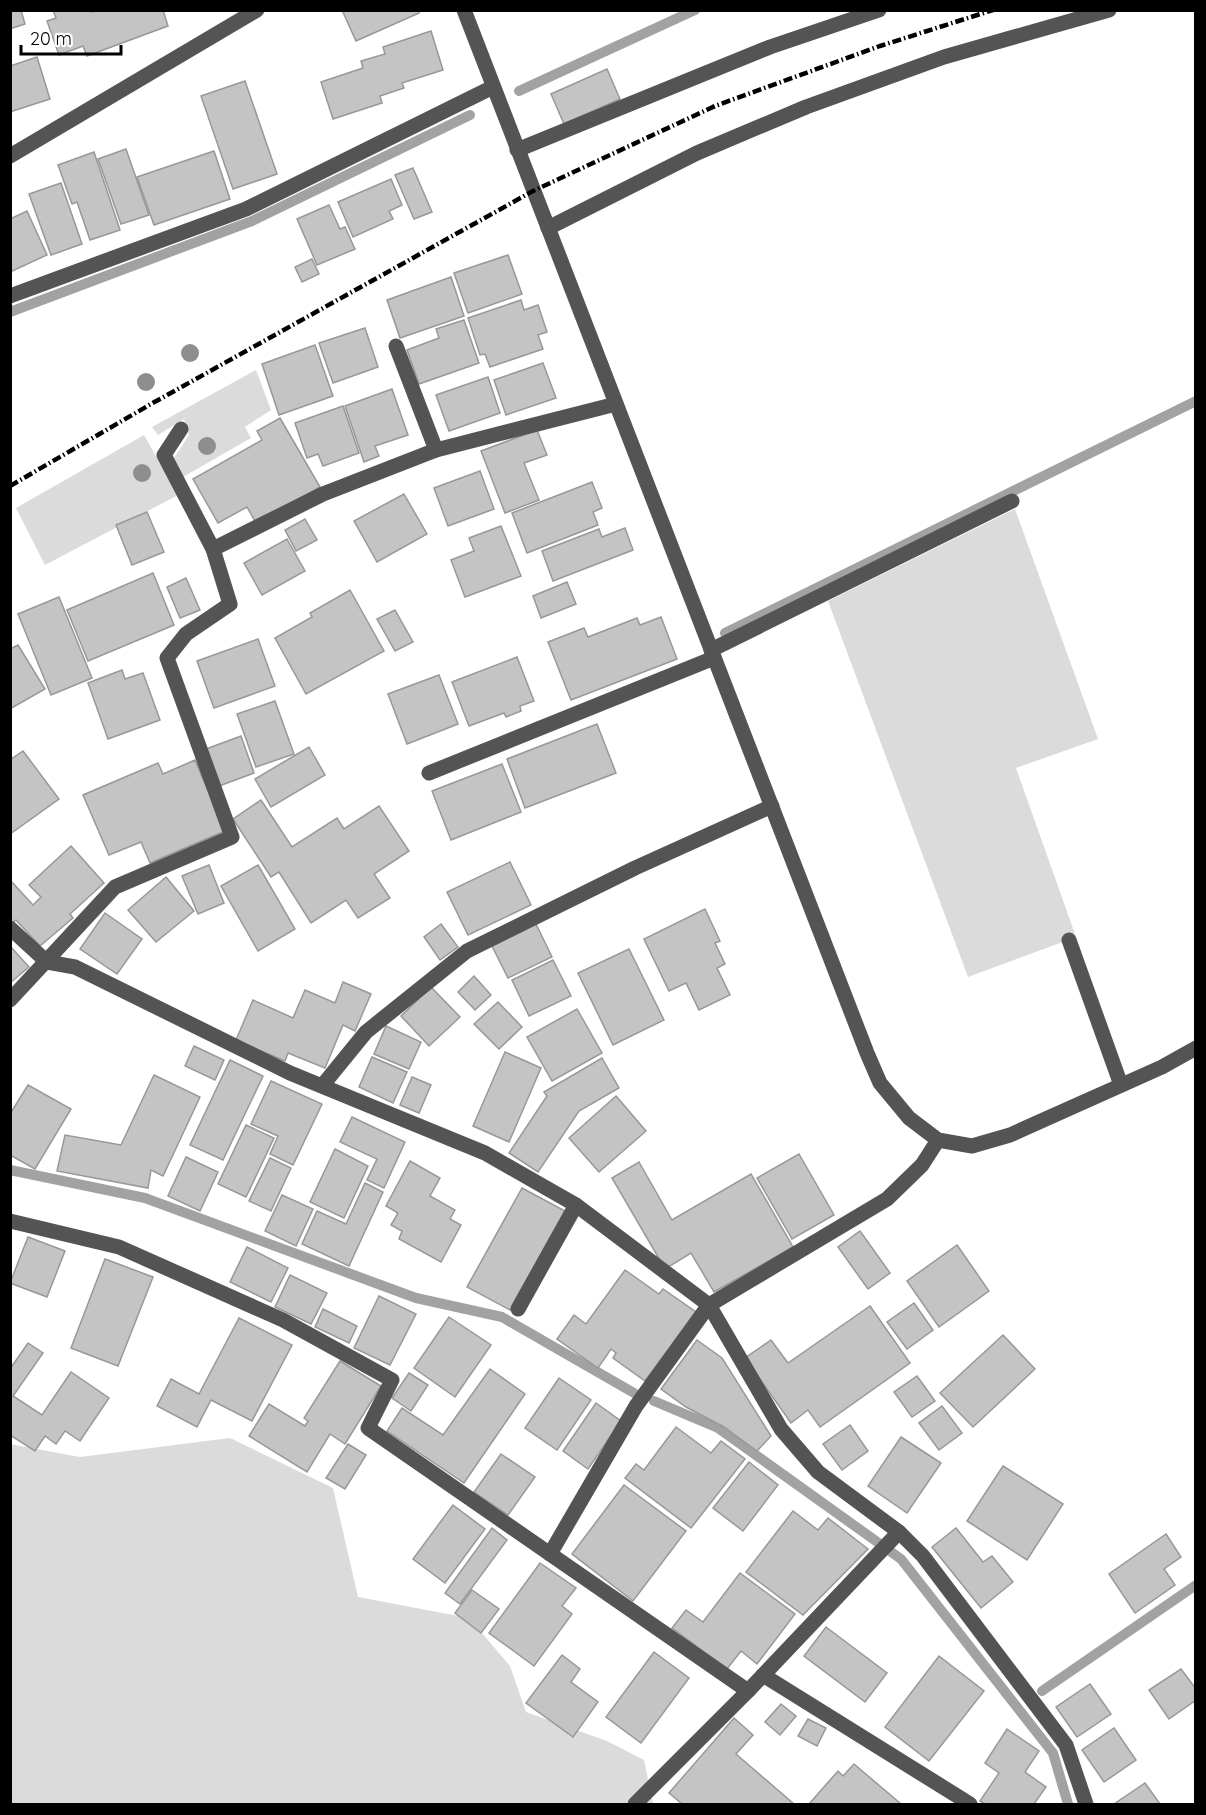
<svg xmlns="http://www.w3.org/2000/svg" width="1206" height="1815" font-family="Quicksand,sans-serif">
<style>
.green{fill:#dbdbdb}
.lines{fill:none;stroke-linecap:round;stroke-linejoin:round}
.stream{stroke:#a2a2a2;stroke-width:10}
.building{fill:#c4c4c4;stroke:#989898;stroke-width:1.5}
.minor{stroke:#545454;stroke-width:15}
.rail{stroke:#000;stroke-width:4.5;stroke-dasharray:9 3 1.5 3;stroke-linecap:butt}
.tree{fill:#8e8e8e}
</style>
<rect width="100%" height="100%" fill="#fff"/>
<g class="green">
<path d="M256,370l15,40 -26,17 6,11 -68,39 -9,-19 15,-23 -5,-16 -26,16 -6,-8z"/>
<path d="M144,435l34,60 -133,70 -29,-57z"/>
<path d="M1015,509l83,230 -82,29 60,169 -108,40 -140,-376z"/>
<path d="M230,1438l103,50 25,109 111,21 41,48 16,46 81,29 37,19 9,44h-642l-1,-360 70,13z"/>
</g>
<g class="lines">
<g class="stream">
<path d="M519,91l176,-81"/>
<path d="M10,312l242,-91 218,-106"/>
<path d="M725,633l471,-232"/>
<path d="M10,1170l135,28 271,100 86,19 132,76"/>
<path d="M654,1401l64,27 183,131 152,194 15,51"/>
<path d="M1042,1691l154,-106"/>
</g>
</g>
<g class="building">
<path d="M10,10h11l4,14 -15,5z"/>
<path d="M53,10h38l1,2 5,-2h66l5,16 -81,30 -4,-10 -24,9 -12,-34 9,-3z"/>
<path d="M342,10h76l1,3 -63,28z"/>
<path d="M431,31l12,39 -41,13 2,5 -24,8 2,7 -49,16 -12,-37 42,-14 -2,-7 24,-7 -2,-7z"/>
<path d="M37,57l13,42 -40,13v-46z"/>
<path d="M607,69l13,30 -56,25 -13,-30z"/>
<path d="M245,81l32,93 -44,15 -32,-93z"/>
<path d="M126,149l23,66 -28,9 -23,-65z"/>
<path d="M214,151l16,48 -76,26 -17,-48z"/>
<path d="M94,152l26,78 -30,10 -13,-38 -5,2 -14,-39z"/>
<path d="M413,168l19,44 -18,7 -19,-44z"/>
<path d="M391,179l11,26 -13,6 4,8 -40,18 -15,-35z"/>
<path d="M61,183l21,61 -31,11 -22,-61z"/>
<path d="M329,205l11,24 5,-2 10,22 -38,16 -20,-46z"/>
<path d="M27,211l20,44 -37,17v-53z"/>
<path d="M508,255l14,39 -54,19 -14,-40z"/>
<path d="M312,259l7,15 -17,8 -7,-15z"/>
<path d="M451,277l13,39 -64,22 -13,-38z"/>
<path d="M521,300l3,10 14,-5 9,27 -9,3 5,14 -53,18 -5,-13 -5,1 -12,-37z"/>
<path d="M464,320l15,43 -60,21 -12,-34 32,-12 -3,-9z"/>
<path d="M365,328l13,39 -45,16 -14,-40z"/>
<path d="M315,345l18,51 -54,19 -17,-51z"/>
<path d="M543,363l13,35 -50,17 -12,-35z"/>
<path d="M488,377l12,36 -51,18 -13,-36z"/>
<path d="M392,389l16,46 -33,11 4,10 -15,6 -19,-56z"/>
<path d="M343,406l16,47 -36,13 -5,-12 -11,4 -12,-35z"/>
<path d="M280,418l40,69 -64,36 -9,-16 -29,16 -25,-44 69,-39 -5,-9z"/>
<path d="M537,430l10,25 -23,8 15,37 -34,13 -24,-62z"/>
<path d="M480,471l14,38 -46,17 -14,-38z"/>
<path d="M592,482l10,26 -9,4 5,13 -71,28 -15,-40z"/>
<path d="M404,494l23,40 -50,28 -23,-41z"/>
<path d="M147,512l17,40 -32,13 -16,-40z"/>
<path d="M305,519l12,21 -21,11 -11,-21z"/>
<path d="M501,526l20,50 -56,21 -14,-37 23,-9 -5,-13z"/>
<path d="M625,528l8,22 -80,31 -11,-30 57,-22 3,8z"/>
<path d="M287,539l18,32 -43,24 -18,-32z"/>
<path d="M153,573l21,52 -86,36 -21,-51z"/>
<path d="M186,578l14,32 -20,8 -13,-31z"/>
<path d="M567,582l9,22 -35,14 -8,-22z"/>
<path d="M350,590l34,61 -78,43 -31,-56 37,-21 -2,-4z"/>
<path d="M59,597l33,81 -41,17 -33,-81z"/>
<path d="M395,610l18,32 -18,9 -18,-32z"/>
<path d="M661,617l16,42 -106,41 -23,-58 36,-14 4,9 49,-19 3,7z"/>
<path d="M258,639l17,47 -61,22 -17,-47z"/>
<path d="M18,645l27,44 -35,20v-60z"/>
<path d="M517,657l17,44 -14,5 1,5 -15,6 -2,-4 -35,13 -17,-44z"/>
<path d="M122,670l3,9 18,-6 17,47 -52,19 -20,-56z"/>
<path d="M439,675l19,49 -51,20 -19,-50z"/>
<path d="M275,701l19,53 -38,13 -19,-53z"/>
<path d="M597,724l19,49 -91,35 -18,-49z"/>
<path d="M241,736l13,37 -35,13 -13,-37z"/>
<path d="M309,747l16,28 -54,32 -16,-28z"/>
<path d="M23,751l36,48 -49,35v-74z"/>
<path d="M195,760l30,71 -75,32 -9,-21 -32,13 -26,-60 75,-32 5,11z"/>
<path d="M502,764l19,48 -70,28 -19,-49z"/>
<path d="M261,800l31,47 45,-29 7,11 35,-23 30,45 -35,23 16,24 -32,20 -12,-18 -35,23 -32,-51 -8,5 -38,-58z"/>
<path d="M71,846l33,37 -34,31 3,4 -33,28 -24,-26 -6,5v-45l23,25 8,-8 -12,-12z"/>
<path d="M510,862l21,43 -63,30 -21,-43z"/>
<path d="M209,865l15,38 -26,11 -16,-38z"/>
<path d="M258,865l37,64 -37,22 -37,-65z"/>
<path d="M166,877l28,34 -38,31 -28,-32z"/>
<path d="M705,909l15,32 -5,2 10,21 -8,4 13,27 -31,15 -13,-27 -17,8 -25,-52z"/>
<path d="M105,913l37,26 -25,35 -37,-25z"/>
<path d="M441,924l17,23 -18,13 -16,-23z"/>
<path d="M536,924l16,33 -44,21 -16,-32z"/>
<path d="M10,946l19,21 -19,16z"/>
<path d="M629,949l35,71 -51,25 -35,-72z"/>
<path d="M553,960l18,36 -42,20 -17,-36z"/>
<path d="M474,976l17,19 -16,15 -17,-18z"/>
<path d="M343,982l28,12 -16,37 -12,-6 -18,43 -37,-15 -3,8 -49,-21 17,-40 40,18 12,-28 30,13z"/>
<path d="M431,987l29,30 -31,29 -28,-30z"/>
<path d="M498,1002l24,25 -23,22 -25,-25z"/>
<path d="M577,1009l25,44 -50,28 -25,-44z"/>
<path d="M386,1026l35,16 -12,27 -35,-15z"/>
<path d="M194,1046l30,14 -9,20 -30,-14z"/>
<path d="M505,1052l36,16 -32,74 -36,-16z"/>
<path d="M372,1057l35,15 -14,31 -34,-16z"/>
<path d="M602,1058l17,30 -40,23 -41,61 -29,-19 38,-57 -3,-4z"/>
<path d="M230,1060l33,16 -40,84 -33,-15z"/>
<path d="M154,1075l46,22 -37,79 -12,-6 -3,18 -91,-17 8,-36 56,10z"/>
<path d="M412,1077l19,8 -12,28 -19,-8z"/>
<path d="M271,1081l51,23 -29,61 -23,-11 8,-18 -27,-12z"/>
<path d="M28,1085l43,24 -36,60 -25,-14v-41z"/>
<path d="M616,1096l30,35 -47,41 -30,-34z"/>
<path d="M352,1117l53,25 -21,46 -17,-8 10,-21 -37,-17z"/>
<path d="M246,1125l28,13 -28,59 -28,-13z"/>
<path d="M335,1149l33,17 -24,52 -34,-16z"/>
<path d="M799,1154l35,61 -42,24 -35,-61z"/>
<path d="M186,1157l32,15 -18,39 -32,-15z"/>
<path d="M270,1158l21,10 -20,43 -22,-10z"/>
<path d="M410,1161l30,17 -10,18 25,14 -5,9 11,6 -20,37 -42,-23 3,-8 -11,-6 7,-12 -12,-7z"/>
<path d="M639,1162l33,58 79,-46 42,73 -79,45 -23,-39 -26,16 -53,-91z"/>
<path d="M365,1183l18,9 -34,74 -47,-22 15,-33 29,13z"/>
<path d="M522,1188l43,23 -55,99 -43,-23z"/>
<path d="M282,1195l31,14 -17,37 -31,-15z"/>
<path d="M860,1231l30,42 -22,16 -30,-42z"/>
<path d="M28,1237l37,14 -18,46 -37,-14z"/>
<path d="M957,1245l32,46 -50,36 -32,-46z"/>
<path d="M247,1247l41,21 -17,34 -41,-20z"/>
<path d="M105,1259l48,18 -35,89 -47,-18z"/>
<path d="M625,1270l34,24 4,-5 33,23 -51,69 -32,-23 3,-5 -5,-4 -13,19 -41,-29 17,-24 12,9z"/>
<path d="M290,1275l37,18 -16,31 -36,-17z"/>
<path d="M379,1296l37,18 -26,51 -36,-17z"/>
<path d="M914,1303l19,27 -26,19 -20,-27z"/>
<path d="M870,1306l40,57 -90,64 -12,-17 -17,13 -46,-65 26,-18 17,23z"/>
<path d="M323,1309l34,17 -8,17 -34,-16z"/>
<path d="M449,1317l42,28 -36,52 -41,-29z"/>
<path d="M239,1318l53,27 -40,76 -41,-21 -14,27 -40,-21 14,-27 28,15z"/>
<path d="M1003,1335l32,34 -62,58 -33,-34z"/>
<path d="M697,1340l25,18 49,78 -14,15 -33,-24 -38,-20 -25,-18z"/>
<path d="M28,1343l15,10 -30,43 29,19 29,-43 38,26 -29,43 -15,-10 -9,13 -11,-8 -10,15 -25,-16v-66z"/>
<path d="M340,1361l41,25 -36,58 -15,-10 -23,38 -58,-36 20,-32 36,22 3,-5 -4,-3z"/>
<path d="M490,1369l35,25 -61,89 -77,-52 15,-23 41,27z"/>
<path d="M409,1373l19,12 -17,26 -19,-13z"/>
<path d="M917,1376l18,25 -23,16 -18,-25z"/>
<path d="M559,1378l32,22 -34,50 -32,-22z"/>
<path d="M596,1403l25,18 -33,48 -25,-18z"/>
<path d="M942,1406l20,27 -23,17 -20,-27z"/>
<path d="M850,1425l18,26 -26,19 -19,-26z"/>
<path d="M676,1427l35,26 10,-12 24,18 -54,69 -66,-50 11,-14 8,6z"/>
<path d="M901,1437l40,26 -34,50 -39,-27z"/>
<path d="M348,1444l18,11 -21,34 -19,-11z"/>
<path d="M501,1454l34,23 -27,38 -34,-23z"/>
<path d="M749,1462l29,23 -35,46 -30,-23z"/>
<path d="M1003,1466l60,38 -36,56 -60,-39z"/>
<path d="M624,1485l62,46 -53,70 -61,-47z"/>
<path d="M453,1505l32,24 -40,54 -32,-24z"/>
<path d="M793,1511l25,19 10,-12 40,31 -65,66 -57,-43z"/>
<path d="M492,1528l15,12 -47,64 -15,-11z"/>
<path d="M956,1528l27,34 9,-6 21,26 -32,26 -49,-61z"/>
<path d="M1166,1534l15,23 -17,12 11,16 -40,28 -26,-39z"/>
<path d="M540,1563l36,25 -14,18 10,8 -38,52 -45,-33z"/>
<path d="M740,1573l55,41 -38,50 -16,-13 -14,18 -55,-41 14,-18 17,12z"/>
<path d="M472,1590l27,19 -18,24 -26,-20z"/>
<path d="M826,1627l61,46 -22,29 -61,-46z"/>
<path d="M654,1652l35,26 -48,65 -35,-26z"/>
<path d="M562,1655l18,14 -9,13 27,20 -25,35 -47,-34z"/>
<path d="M939,1656l45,35 -55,70 -44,-34z"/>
<path d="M1181,1669l15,20v11l-27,19 -20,-29z"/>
<path d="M1090,1684l21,30 -34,23 -21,-30z"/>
<path d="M781,1704l15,12 -16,19 -15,-13z"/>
<path d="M734,1718l19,17 -17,19 58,50h-112l-13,-11z"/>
<path d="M808,1719l18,9 -9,18 -19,-10z"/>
<path d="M1114,1728l22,32 -32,22 -22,-32z"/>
<path d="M1007,1729l32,22 -14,21 21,15 -12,17h-49l-5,-3 19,-28 -14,-10z"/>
<path d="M854,1764l47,40h-92l29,-33 5,5z"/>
<path d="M1145,1783l15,21h-46z"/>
</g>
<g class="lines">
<g class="minor">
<path d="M464,10l403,1043 13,30 29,35 29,22 34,6 38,-11 152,-68 34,-19"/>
<path d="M517,150l253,-103 109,-37"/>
<path d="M10,156l247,-146"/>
<path d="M548,228l149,-75 109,-46 138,-50 165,-47"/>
<path d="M10,296l236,-87 247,-122"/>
<path d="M396,346l40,104"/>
<path d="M213,549l110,-55 113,-44 180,-46"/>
<path d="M711,650l301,-149"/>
<path d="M429,773l285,-115"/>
<path d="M10,928l37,34 28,5 215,106 195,80 91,52 133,100 72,124 37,43 81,60 24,24 143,189 20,59"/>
<path d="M1069,940l52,145"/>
<path d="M10,1000l105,-113 117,-50 -65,-179 19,-24 44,-30 -17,-55 -49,-94 17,-26"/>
<path d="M322,1086l44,-54 101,-81 168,-83 137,-62"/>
<path d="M10,1221l109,26 164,73 109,60 -24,48 380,263"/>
<path d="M518,1309l58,-104"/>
<path d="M550,1554l86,-148 73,-101 178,-106 35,-34 16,-25"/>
<path d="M763,1675l207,129"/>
<path d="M635,1804l113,-113 151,-159"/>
</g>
<path class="rail" d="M10,486l141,-82 382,-213 182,-85 165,-60 113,-36"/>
</g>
<g class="tree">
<circle cx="190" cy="353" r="9"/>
<circle cx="146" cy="382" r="9"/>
<circle cx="207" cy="446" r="9"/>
<circle cx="142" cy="473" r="9"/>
</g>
<rect width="1206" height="1815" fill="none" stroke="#000000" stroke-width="24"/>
<path d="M21 45v9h100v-9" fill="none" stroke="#000000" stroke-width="3"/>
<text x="30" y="45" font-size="18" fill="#000000" stroke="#ffffff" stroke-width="4.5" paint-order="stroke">20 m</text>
</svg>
